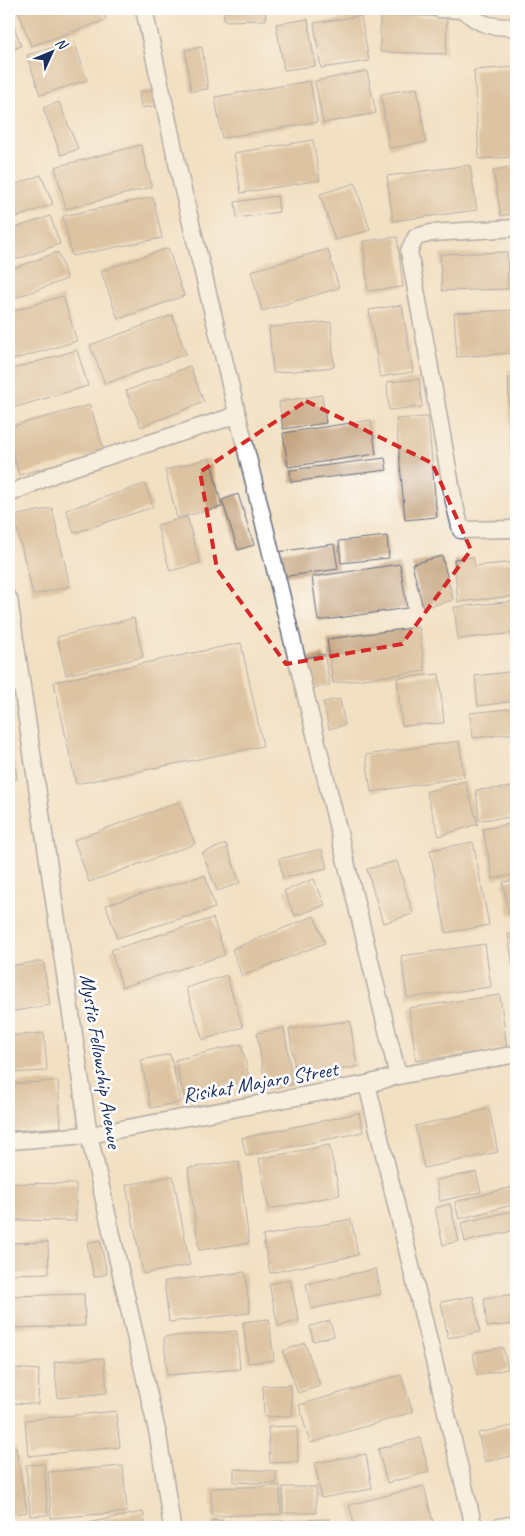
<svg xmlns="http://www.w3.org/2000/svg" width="525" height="1536" font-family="Caveat,sans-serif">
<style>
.building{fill:#c2a079}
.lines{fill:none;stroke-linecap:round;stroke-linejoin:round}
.minor-casing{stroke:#666d81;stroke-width:19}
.minor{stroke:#fff;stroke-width:16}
.marked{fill:none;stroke:#d62828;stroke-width:4;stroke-dasharray:10 6;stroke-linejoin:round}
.labels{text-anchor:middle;stroke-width:5;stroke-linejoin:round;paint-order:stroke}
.street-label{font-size:21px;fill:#1b2f5e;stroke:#fff}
</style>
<rect width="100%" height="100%" fill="#fff"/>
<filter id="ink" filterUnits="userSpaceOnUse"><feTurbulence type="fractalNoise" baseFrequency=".02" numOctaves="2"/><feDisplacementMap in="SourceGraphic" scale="10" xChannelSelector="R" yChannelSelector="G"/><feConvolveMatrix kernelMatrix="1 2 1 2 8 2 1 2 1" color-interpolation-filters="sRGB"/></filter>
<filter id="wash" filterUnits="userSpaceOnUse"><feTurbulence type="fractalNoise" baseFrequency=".0096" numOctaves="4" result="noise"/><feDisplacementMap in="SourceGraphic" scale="20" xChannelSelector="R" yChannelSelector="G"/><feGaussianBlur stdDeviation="1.12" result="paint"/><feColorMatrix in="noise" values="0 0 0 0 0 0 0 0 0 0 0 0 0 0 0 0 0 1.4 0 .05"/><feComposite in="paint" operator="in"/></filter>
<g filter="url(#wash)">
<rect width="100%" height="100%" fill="#f2e0c2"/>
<g id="blocks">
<g class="building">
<path d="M21,9h81l4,11 -75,26 -13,-36z"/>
<path d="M224,9h41l1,11 -42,1z"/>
<path d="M380,15l67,2 -1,37 -66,-2z"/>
<path d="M361,16l8,45 -48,7 -7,-45z"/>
<path d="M308,19l7,47 -31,4 -8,-46z"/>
<path d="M13,24l8,22 -12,5v-26z"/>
<path d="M74,41l13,39 -47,15 -13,-40z"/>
<path d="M202,47l6,42 -17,2 -6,-41z"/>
<path d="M516,67v90l-37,2 -5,-89z"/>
<path d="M367,71l9,42 -53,10 -8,-42z"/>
<path d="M310,81l7,41 -95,16 -7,-41z"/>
<path d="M417,88l9,54 -37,6 -8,-54z"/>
<path d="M157,89l3,16 -19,3 -2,-16z"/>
<path d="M59,102l19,47 -17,6 -18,-47z"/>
<path d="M313,140l7,40 -79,13 -7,-40z"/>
<path d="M141,145l11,42 -86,22 -11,-42z"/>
<path d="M470,165l7,45 -84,11 -6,-45z"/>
<path d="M516,166v47l-15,3 -8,-46z"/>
<path d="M41,175l12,29 -44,16v-33z"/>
<path d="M355,183l15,47 -35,10 -15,-46z"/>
<path d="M277,196l2,16 -42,6 -2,-16z"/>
<path d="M153,197l9,41 -90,18 -9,-40z"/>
<path d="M50,216l10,28 -51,18v-32z"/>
<path d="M397,237l6,50 -35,4 -5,-50z"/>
<path d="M168,248l16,48 -66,23 -17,-48z"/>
<path d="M328,249l11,39 -77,23 -11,-40z"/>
<path d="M58,252l9,27 -58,21v-30z"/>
<path d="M507,252l1,37 -66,2 -2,-37z"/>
<path d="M63,296l14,45 -68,20v-49z"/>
<path d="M402,305l11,67 -33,5 -11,-67z"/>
<path d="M513,310l3,43 -59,4 -3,-44z"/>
<path d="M172,315l14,39 -81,30 -15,-39z"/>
<path d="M331,322l3,45 -61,6 -4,-46z"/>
<path d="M77,350l11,36 -79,23v-39z"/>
<path d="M190,366l14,36 -63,25 -15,-36z"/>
<path d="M508,373h8v79l-5,1z"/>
<path d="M419,379l3,28 -33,3 -2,-28z"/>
<path d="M322,395l4,28 -43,6 -4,-27z"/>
<path d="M90,405l14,46 -85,24 -10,-35v-13z"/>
<path d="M428,417l9,100 -32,3 -9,-101z"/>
<path d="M371,420l5,34 -88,13 -5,-34z"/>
<path d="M210,458l12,49 -45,11 -12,-48z"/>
<path d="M385,458l2,12 -96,12 -1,-12z"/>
<path d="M145,484l8,23 -79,26 -8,-23z"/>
<path d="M238,494l16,51 -16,5 -16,-50z"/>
<path d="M52,508l18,78 -37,9 -19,-79z"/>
<path d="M187,517l13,46 -30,8 -13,-46z"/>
<path d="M387,536l2,22 -48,5 -2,-22z"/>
<path d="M334,544l4,25 -57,8 -4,-25z"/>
<path d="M442,556l11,44 -30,8 -11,-44z"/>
<path d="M473,557l2,9 41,-4v34l-58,6 -4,-43z"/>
<path d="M400,564l7,44 -89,13 -6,-44z"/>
<path d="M516,601v32l-58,6 -4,-32z"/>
<path d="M134,618l9,39 -77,18 -9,-38z"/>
<path d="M419,627l6,44 -92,12 -6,-44z"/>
<path d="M241,643l22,103 -187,38 -22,-102z"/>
<path d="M324,654l6,31 -20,4 -6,-31z"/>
<path d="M516,671v30l-38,5 -3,-30z"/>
<path d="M439,674l5,49 -42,3 -5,-48z"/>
<path d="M10,698l3,21 -4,1v-21z"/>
<path d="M340,699l5,26 -16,4 -6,-27z"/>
<path d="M516,708v25l-43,5 -3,-25z"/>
<path d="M9,735h2l6,44 -8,1z"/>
<path d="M459,741l5,36 -93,15 -5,-37z"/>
<path d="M465,781l13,43 -39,12 -13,-44z"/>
<path d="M516,787v30l-37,3 -3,-30z"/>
<path d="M179,802l16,42 -106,38 -15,-42z"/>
<path d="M516,823v51l-23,5 -10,-50z"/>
<path d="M473,842l16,83 -43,8 -16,-83z"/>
<path d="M226,844l14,39 -23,8 -15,-38z"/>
<path d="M322,849l5,19 -44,10 -4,-19z"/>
<path d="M397,861l16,53 -30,9 -16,-54z"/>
<path d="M205,875l10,33 -98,30 -11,-33z"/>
<path d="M314,879l11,26 -30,11 -11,-25z"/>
<path d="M516,880v34l-7,1 -6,-33z"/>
<path d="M314,916l11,27 -83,33 -10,-27z"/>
<path d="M213,918l12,37 -103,32 -11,-37z"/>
<path d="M516,933v47h-1l-7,-46z"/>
<path d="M485,944l6,43 -84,11 -6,-42z"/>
<path d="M43,961l7,44 -41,7v-46z"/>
<path d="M226,975l17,52 -40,13 -17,-52z"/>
<path d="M500,995l7,53 -91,13 -7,-53z"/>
<path d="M350,1021l7,46 -61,8 -7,-46z"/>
<path d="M284,1028l9,57 -27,4 -9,-56z"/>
<path d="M44,1033l3,38 -38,2v-37z"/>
<path d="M241,1044l9,37 -66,15 -9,-36z"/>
<path d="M170,1054l11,48 -30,6 -10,-48z"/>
<path d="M58,1081l3,46 -52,4v-47z"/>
<path d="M489,1109l9,43 -74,16 -9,-42z"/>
<path d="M359,1113l4,19 -117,24 -4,-18z"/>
<path d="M329,1145l11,50 -71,14 -10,-50z"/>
<path d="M239,1161l10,82 -50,7 -11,-82z"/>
<path d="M476,1172l5,20 -41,9 -4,-21z"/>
<path d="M173,1176l17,89 -47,9 -17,-89z"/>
<path d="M9,1183l67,1v37l-67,-1z"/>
<path d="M516,1186v18l-57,15 -4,-17z"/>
<path d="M450,1204l9,37 -16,4 -8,-37z"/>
<path d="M516,1210v20l-51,12 -4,-19z"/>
<path d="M351,1219l7,36 -88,18 -7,-37z"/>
<path d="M100,1240l7,34 -13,3 -7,-34z"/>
<path d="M48,1242l1,31 -40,1v-31z"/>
<path d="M376,1269l5,25 -70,15 -5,-25z"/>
<path d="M245,1272l5,41 -81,9 -5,-41z"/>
<path d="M290,1280l9,41 -21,5 -9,-42z"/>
<path d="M84,1294l1,32 -76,2v-32z"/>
<path d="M516,1294v30l-29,3 -3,-29z"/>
<path d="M473,1296l7,36 -32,6 -7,-36z"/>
<path d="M269,1319l5,41 -26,3 -5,-41z"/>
<path d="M330,1321l4,15 -21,5 -3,-15z"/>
<path d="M237,1331l3,38 -73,6 -3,-38z"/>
<path d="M305,1343l15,43 -22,7 -15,-42z"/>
<path d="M503,1347l5,22 -31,6 -4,-22z"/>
<path d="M104,1358l3,35 -49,5 -4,-36z"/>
<path d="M9,1368l30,2 -1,34 -29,-1z"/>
<path d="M401,1375l12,37 -103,31 -11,-38z"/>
<path d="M291,1385l1,31 -28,1 -1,-31z"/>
<path d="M116,1411l4,36 -92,9 -3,-36z"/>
<path d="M516,1425v30l-31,7 -7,-29z"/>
<path d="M297,1426l1,36 -28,1 -2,-36z"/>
<path d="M420,1438l9,34 -42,11 -9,-34z"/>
<path d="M16,1448l11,64 -18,3v-66z"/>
<path d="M366,1454l6,35 -51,9 -6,-35z"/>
<path d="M44,1464l4,51 -18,1 -4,-51z"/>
<path d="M123,1466l4,46 -76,6 -3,-46z"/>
<path d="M234,1469l42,2v13l-42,-2z"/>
<path d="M280,1486l1,28 -69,2 -1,-28z"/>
<path d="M424,1486l9,36 -20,5h-58l-6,-22z"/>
<rect x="283" y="1487" width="33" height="26"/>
<path d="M143,1512l3,15h-74v-1z"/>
<path d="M330,1519v8h-80v-5z"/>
<path d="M212,1520l31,2v5h-31z"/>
</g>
</g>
</g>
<g filter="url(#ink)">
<use href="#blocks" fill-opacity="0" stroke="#666d81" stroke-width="1"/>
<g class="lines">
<defs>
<g id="minor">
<path d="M144,9l38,177 216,890"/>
<path d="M439,9l26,1c14,17 31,17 51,17"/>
<path d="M516,228l-85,5 -15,4 -7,14 45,251 7,28 55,-1"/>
<path d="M9,494l50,-22 178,-57"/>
<path d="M9,599l80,536 69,300 14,92"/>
<path d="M367,1084l107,443"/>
<path d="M9,1141l80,-6 278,-51 31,-8 118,-22"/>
<path d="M499,1527l17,-3"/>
</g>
</defs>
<use href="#minor" class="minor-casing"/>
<use href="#minor" class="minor"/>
</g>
</g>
<path d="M0 0H525V1536H0ZM306,401l126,62 39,87 -69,94 -116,20 -69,-95 -17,-97z" fill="#f2e0c2" fill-opacity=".55" fill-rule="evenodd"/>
<path class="marked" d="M306,401l126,62 39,87 -69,94 -116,20 -69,-95 -17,-97z"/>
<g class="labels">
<g class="street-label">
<text transform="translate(101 1061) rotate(81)" y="7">Mystic Fellowship Avenue</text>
<text transform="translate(260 1082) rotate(-10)" y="7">Risikat Majaro Street</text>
</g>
</g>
<rect width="525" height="1536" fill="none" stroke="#fff" stroke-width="30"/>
<g transform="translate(52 52) rotate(46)" stroke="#ffffff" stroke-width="4" paint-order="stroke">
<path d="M0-4L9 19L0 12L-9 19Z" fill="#1b2f5e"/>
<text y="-8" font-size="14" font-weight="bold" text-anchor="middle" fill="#1b2f5e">N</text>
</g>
</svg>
